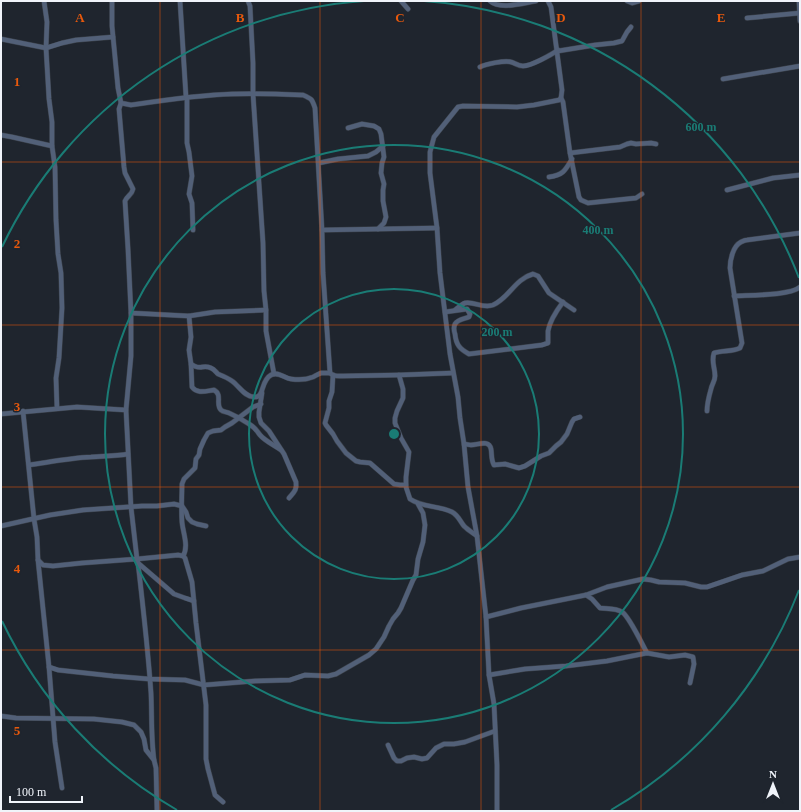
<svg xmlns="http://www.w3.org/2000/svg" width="801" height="812" font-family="'Times New Roman',serif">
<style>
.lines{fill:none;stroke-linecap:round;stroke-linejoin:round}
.street-casing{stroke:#3c424b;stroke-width:5.5}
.street{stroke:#526078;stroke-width:4.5}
.grid{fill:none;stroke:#e8590c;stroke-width:1;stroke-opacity:0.55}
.ring{fill:none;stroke:#1a7c75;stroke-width:2}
.grid-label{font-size:13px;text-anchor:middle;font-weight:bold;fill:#e8590c;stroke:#1f252e;stroke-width:3;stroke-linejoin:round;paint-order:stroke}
.centre{fill:#1a7c75;stroke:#1f252e;stroke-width:2}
.ring-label{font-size:12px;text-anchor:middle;font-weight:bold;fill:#1a7c75;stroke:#1f252e;stroke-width:3;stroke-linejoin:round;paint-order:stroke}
</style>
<rect width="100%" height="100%" fill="#1f252e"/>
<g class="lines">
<defs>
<g id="street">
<path d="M44,1l3,21 -1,26 3,51 3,23v24l3,21 1,53 2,34 3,19 1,35 -3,50 -3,20 1,30"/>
<path d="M112,1v25l6,62 3,15 10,2c34,-5 67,-10 101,-11 24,-1 47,0 71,1 9,4 9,4 12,13l7,122 1,43 7,100c4,4 8,3 13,3l56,-1 54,-2"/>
<path d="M180,1l6,96"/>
<path d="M248,1l2,5 3,57v31l10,149 1,48 2,19v21l8,43"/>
<path d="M401,1l7,8"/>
<path d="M490,1c10,9 33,2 46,0"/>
<path d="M627,1l5,2 7,-2"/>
<path d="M799,1l1,20"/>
<path d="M747,18l53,-5"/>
<path d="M1,39l45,9 16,-5 14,-3 37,-3"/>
<path d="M558,51l37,-6 19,-2 8,-2 5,-9 4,-5"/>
<path d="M480,67c6,-3 25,-7 31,-5 4,1 7,4 12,4 8,0 28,-11 35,-16"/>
<path d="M723,79l77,-13"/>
<path d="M187,97v46l2,9 3,24 -3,18 3,9 1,27"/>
<path d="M561,98l2,4 7,51 9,44 2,3 7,3 48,-5 6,-4"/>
<path d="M121,103l-2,6 5,58 1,6 8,16c-1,6 -6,7 -8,12l3,48 3,64v43l-5,54 5,97 6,52 1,4c5,43 10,87 13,130 1,23 0,45 3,67"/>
<path d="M348,128l14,-4 12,2 5,3 2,5 3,23 -2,6 -1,10 3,11 -1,6v11l3,16 -2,6 -6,6"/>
<path d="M1,135l11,2 40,9"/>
<path d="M570,153l50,-6 7,-3 4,-1 5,1 15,-1 5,1"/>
<path d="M319,163l19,-4 30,-3 8,-4 7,-6"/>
<path d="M549,177c14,-2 16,-6 23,-18"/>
<path d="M727,190l46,-12 27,-3"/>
<path d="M322,230l115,-2"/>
<path d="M734,296c14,-1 56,0 66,-9"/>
<path d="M455,310c3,-2 7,-6 10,-7 9,-2 18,6 28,2 16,-7 22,-26 40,-31l5,2 11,17 25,17"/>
<path d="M445,312l22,-3 3,5 -1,3c-5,2 -11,2 -14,7 -2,4 -1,7 0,10 1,11 5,15 14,20l73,-9 6,-2c0,-4 0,-8 0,-12 2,-11 9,-21 15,-29"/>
<path d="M131,313l58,3 26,-4 51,-2"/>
<path d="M189,316l2,21 -2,13 2,14c9,7 12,0 20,4 3,1 5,4 7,6 5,2 10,4 14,7 7,5 13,16 22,16 11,1 6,-16 17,-22 7,-4 13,3 20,4 7,1 15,1 22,-2 2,-1 5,-3 8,-4 3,0 6,0 9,0"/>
<path d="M191,364l1,23c5,7 14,4 22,3 9,5 1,14 7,20 2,2 6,2 8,3 7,3 14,7 20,11 7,4 7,6 11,11 5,6 14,10 21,15"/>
<path d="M333,375l-1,17 -3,9v7l-4,15 1,2 7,9 4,7 9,12 10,8 4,1 10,1 24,21 6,1h6"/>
<path d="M399,375l4,14v9l-6,13 -2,7v5l6,15 8,14 -3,25v10l4,12c13,9 28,6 42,13 6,3 8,9 12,14 4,4 9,7 13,10"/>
<path d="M262,393l-3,19v5l2,6 8,8 15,23 12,28c1,8 -2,10 -7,16"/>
<path d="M23,411l11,108 3,18 1,23 11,107 6,75 7,46"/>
<path d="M707,411c0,-8 2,-15 4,-22 1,-5 4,-8 4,-13 0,-9 -4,-14 -1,-23 9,-3 18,-1 26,-5l2,-5 -12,-75c0,-8 3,-22 11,-26 2,-1 4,-2 6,-2l53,-7"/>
<path d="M1,414l76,-7 49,3"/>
<path d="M464,444c3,0 5,1 7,1 7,0 18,-6 20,4 1,6 0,11 3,16l11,-1 14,4 6,-2 16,-10 8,-3 7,-7 5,-4 6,-8 5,-12 2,-3 6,-2"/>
<path d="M29,465c21,-3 41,-7 62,-8 13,-1 25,-1 37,-3"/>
<path d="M1,526l49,-11 33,-5 59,-4h15l17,-2 8,2 4,6 2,6 4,4 5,2 9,2"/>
<path d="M183,556c6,-10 0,-23 -1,-34 -1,-13 0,-26 0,-38l2,-5 11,-11 1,-9 3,-4 1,-6 4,-9 4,-7 5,-2 8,-1 4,-3 7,-4 21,-16 8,-3"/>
<path d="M38,560l5,5 10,1 29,-3 55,-4 41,-4 5,1 2,2 7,24 4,41 10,82v54l2,10 7,26 8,7"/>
<path d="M138,563l36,31 11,4 9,3"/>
<path d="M586,595l6,4 8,9c7,1 16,0 22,4 7,4 20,32 25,41"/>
<path d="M486,617l35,-9 65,-13 21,-8 36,-8 8,1 8,2 26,1 16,4h6l35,-12 21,-4 25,-12 12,-2"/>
<path d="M49,667l9,3 55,6 36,3 36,1 19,5 51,-4 35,-1 15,-5 23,1 8,-2 33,-19 7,-6 8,-12 5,-11 4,-7 5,-6 3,-5 12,-28 3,-5 2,-16 5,-17 2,-17 -2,-12 -5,-9"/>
<path d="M489,675l36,-6 41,-3 41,-5 40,-8 22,4 16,-2 8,2 1,7 -4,19"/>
<path d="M1,716l15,2 78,1 28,3 12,3 7,7 3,7 2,11 8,10 2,8 1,43"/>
<path d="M388,745l6,13 3,3h4l6,-3 7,-1 8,2 5,-1 9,-10 8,-4h10l11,-2 30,-11"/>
<path d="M497,811v-46l-3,-61 -5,-29 -3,-58 -9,-81 -9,-49 -4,-43 -4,-26 -2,-21 -8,-43 -10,-81 -3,-45 -7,-55v-21l4,-15 24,-30 5,-1 54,1 17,-2 25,-5 2,-2 1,-8 -11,-83 -3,-6"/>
</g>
</defs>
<use href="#street" class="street-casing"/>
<use href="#street" class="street"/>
</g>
<path class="grid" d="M160,1v810M320,1v810M481,1v810M641,1v810M1,162h799M1,325h799M1,487h799M1,650h799"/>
<g class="ring">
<circle cx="394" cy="434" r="145"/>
<circle cx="394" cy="434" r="289"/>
<path d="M799 590A434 434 0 0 1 611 810M177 810A434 434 0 0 1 2 621M2 247A434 434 0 0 1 364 1M424 1A434 434 0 0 1 799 278"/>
</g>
<g class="grid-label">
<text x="80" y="22">A</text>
<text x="240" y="22">B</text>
<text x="400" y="22">C</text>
<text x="561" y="22">D</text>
<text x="721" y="22">E</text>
<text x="17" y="86">1</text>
<text x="17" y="248">2</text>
<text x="17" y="411">3</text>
<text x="17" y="573">4</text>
<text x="17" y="735">5</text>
</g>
<circle cx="394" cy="434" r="6" class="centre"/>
<g class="ring-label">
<text x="701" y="131">600 m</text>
<text x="598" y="234">400 m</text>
<text x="497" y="336">200 m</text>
</g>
<rect width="801" height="812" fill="none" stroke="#f0f4fa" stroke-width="4"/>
<g transform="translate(773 784)" stroke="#1f252e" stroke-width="3" paint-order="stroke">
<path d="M0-3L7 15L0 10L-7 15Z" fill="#f0f4fa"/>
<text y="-6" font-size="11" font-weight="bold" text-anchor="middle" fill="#f0f4fa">N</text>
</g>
<path d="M10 796v6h72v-6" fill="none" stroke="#f0f4fa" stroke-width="2"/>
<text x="16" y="796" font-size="12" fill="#f0f4fa" stroke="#1f252e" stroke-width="3" paint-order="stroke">100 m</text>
</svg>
